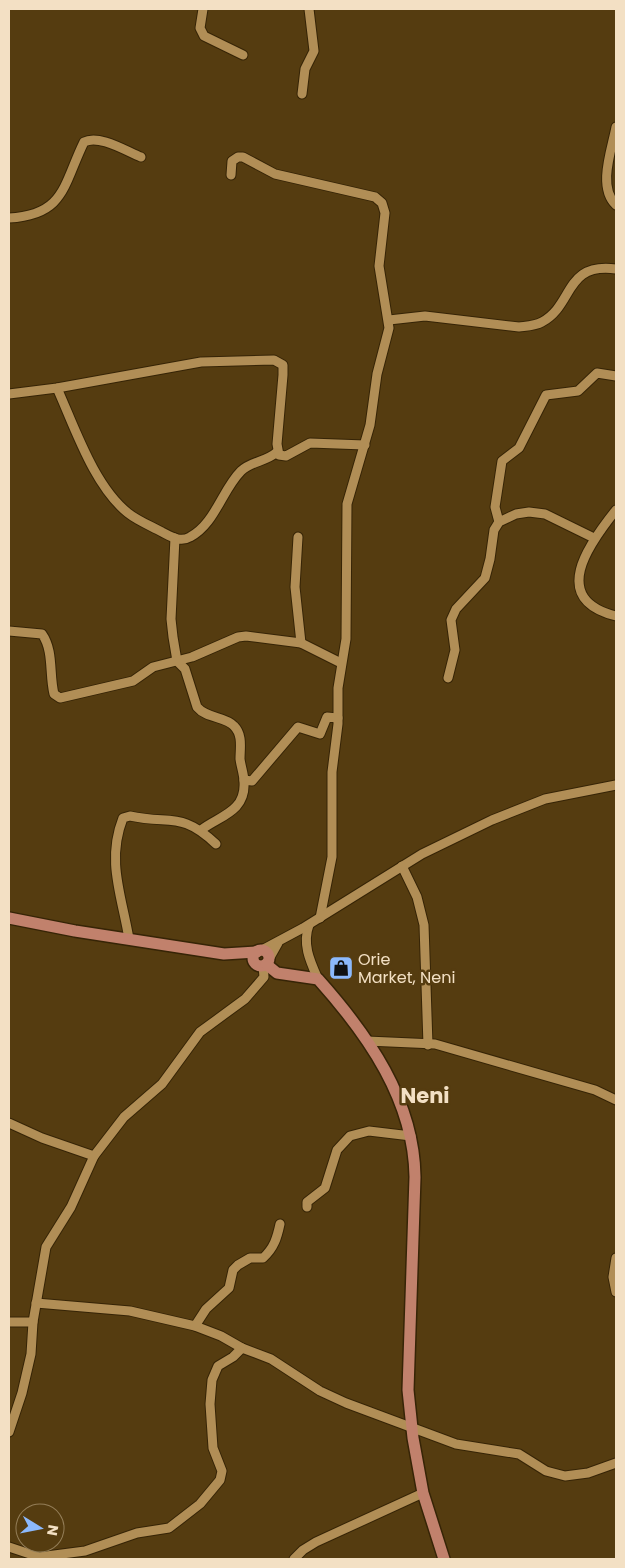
<svg xmlns="http://www.w3.org/2000/svg" width="625" height="1568" font-family="Poppins,sans-serif">
<style>
.lines{fill:none;stroke-linecap:round;stroke-linejoin:round}
.minor-casing{stroke:#362406;stroke-width:11}
.major-casing{stroke:#362406;stroke-width:14}
.minor{stroke:#b18e56;stroke-width:9}
.major{stroke:#c1816c;stroke-width:11}
.labels{text-anchor:middle;stroke-width:5;stroke-linejoin:round;paint-order:stroke}
.poi-label{font-size:16px;fill:#f3e0c4;stroke:#553c10;text-anchor:start}
.district-label{font-size:21px;font-weight:bold;fill:#f3e0c4;stroke:#553c10}
</style>
<rect width="100%" height="100%" fill="#553c10"/>
<g class="lines">
<defs>
<g id="minor">
<path d="M203,9l-3,19 4,8 39,19"/>
<path d="M302,94l3,-25 9,-18 -5,-42"/>
<path d="M616,127c-4,22 -19,60 0,78"/>
<path d="M231,175l1,-14 6,-4h5l32,17 100,23 7,6 3,10 -6,53 10,62 -12,46 -7,51 -23,79 -1,135 -8,49v36l-6,48v85l-12,61"/>
<path d="M9,218c56,-3 54,-33 75,-76 15,-8 42,9 57,15"/>
<path d="M389,320l36,-4 94,11c8,-1 16,-1 23,-5 32,-17 22,-60 74,-53"/>
<path d="M57,388c18,40 37,98 71,125 10,8 23,13 34,19 8,4 18,11 28,5 25,-13 32,-47 51,-66 10,-10 25,-9 36,-19"/>
<path d="M9,394l48,-6 144,-26 73,-2 9,5v10l-6,69 2,11 7,1 24,-13 55,2"/>
<path d="M616,510c-28,35 -67,89 0,106"/>
<path d="M499,522l-4,-15 7,-46 17,-13 27,-53 32,-4 19,-18 19,3"/>
<path d="M298,537l-3,50 6,56"/>
<path d="M175,538l-4,81 2,18 4,24 8,8 12,38c10,12 28,9 37,19 9,9 6,22 6,33 1,8 4,15 4,23 2,30 -25,34 -43,48"/>
<path d="M9,631l33,3c12,17 7,40 12,60l6,4 73,-17 20,-14 39,-10 46,-20 8,-1 55,7 40,20"/>
<path d="M448,678l7,-28 -4,-30 5,-11 29,-31 5,-19 4,-29 5,-8 17,-8 13,-2 16,2 49,24"/>
<path d="M244,780l8,1 46,-54 22,7 7,-17 11,1"/>
<path d="M402,866l15,31 7,28 4,120"/>
<path d="M309,925c-7,19 1,36 9,54"/>
<path d="M129,939c-7,-43 -23,-78 -6,-121l7,-2c41,9 51,-5 86,28"/>
<path d="M260,951l43,-23 119,-74 70,-34 53,-21 71,-14"/>
<path d="M269,959l9,-16"/>
<path d="M367,1041l68,3 160,46 21,10"/>
<path d="M9,1123l33,15 52,18"/>
<path d="M307,1207v-5l18,-14 12,-38 13,-14 19,-5 42,5"/>
<path d="M616,1258l-3,19 3,15"/>
<path d="M36,1303l94,8 65,15 26,10 21,12 29,11 49,32 26,12 110,41 63,10 27,17 19,5 23,-3 28,-10"/>
<path d="M9,1322h24"/>
<path d="M195,1326l11,-17 23,-21 4,-18 5,-5 12,-7h13c11,-10 14,-20 17,-34"/>
<path d="M9,1432l13,-39 9,-39 2,-32 13,-75 25,-40 23,-51 30,-39 38,-33 38,-52 45,-33 19,-22 -1,-11"/>
<path d="M9,1547l30,10 46,-6 52,-18 32,-5 31,-24 20,-24 2,-9 -9,-23 -3,-44 2,-24 6,-14 15,-9 9,-9"/>
<path d="M294,1559l9,-9 13,-8 107,-49"/>
</g>
<g id="major">
<path d="M9,918l66,13 149,23 33,-2"/>
<circle cx="261" cy="958" r="8"/>
<path d="M266,964l11,9 41,6c50,56 96,121 97,198l-7,213 5,48 10,55 21,66"/>
</g>
</defs>
<use href="#minor" class="minor-casing"/>
<use href="#major" class="major-casing"/>
<use href="#minor" class="minor"/>
<use href="#major" class="major"/>
</g>
<defs>
<symbol id="shop-square" viewBox="-11 -11 22 22"><rect x="-9" y="-9" width="18" height="18" rx="4" fill="#8cb9fc" stroke="#553c10"/><path d="M-5-2.5h2.3a2.7 3.5 0 0 1 5.4 0H5L5.5 6h-11ZM-1.5-2.5h3a1.5 2.3 0 0 0-3 0Z" fill="#111"/></symbol>
</defs>
<g fill-rule="evenodd">
<use href="#shop-square" x="327" y="954" width="28" height="28"/>
</g>
<g class="labels">
<g class="poi-label">
<text x="358" y="965">Orie<tspan x="358" dy="18">Market, Neni</tspan></text>
</g>
<g class="district-label">
<text x="425" y="1103">Neni</text>
</g>
</g>
<rect width="625" height="1568" fill="none" stroke="#f3e0c4" stroke-width="20"/>
<g transform="translate(40 1528) rotate(100)"><circle r="24" fill="#553c10" stroke="#947e58"/>
<path d="M0-4L9 19L0 12L-9 19Z" fill="#8cb9fc"/>
<text y="-8" font-size="14" font-weight="bold" text-anchor="middle" fill="#f3e0c4">N</text>
</g>
</svg>
